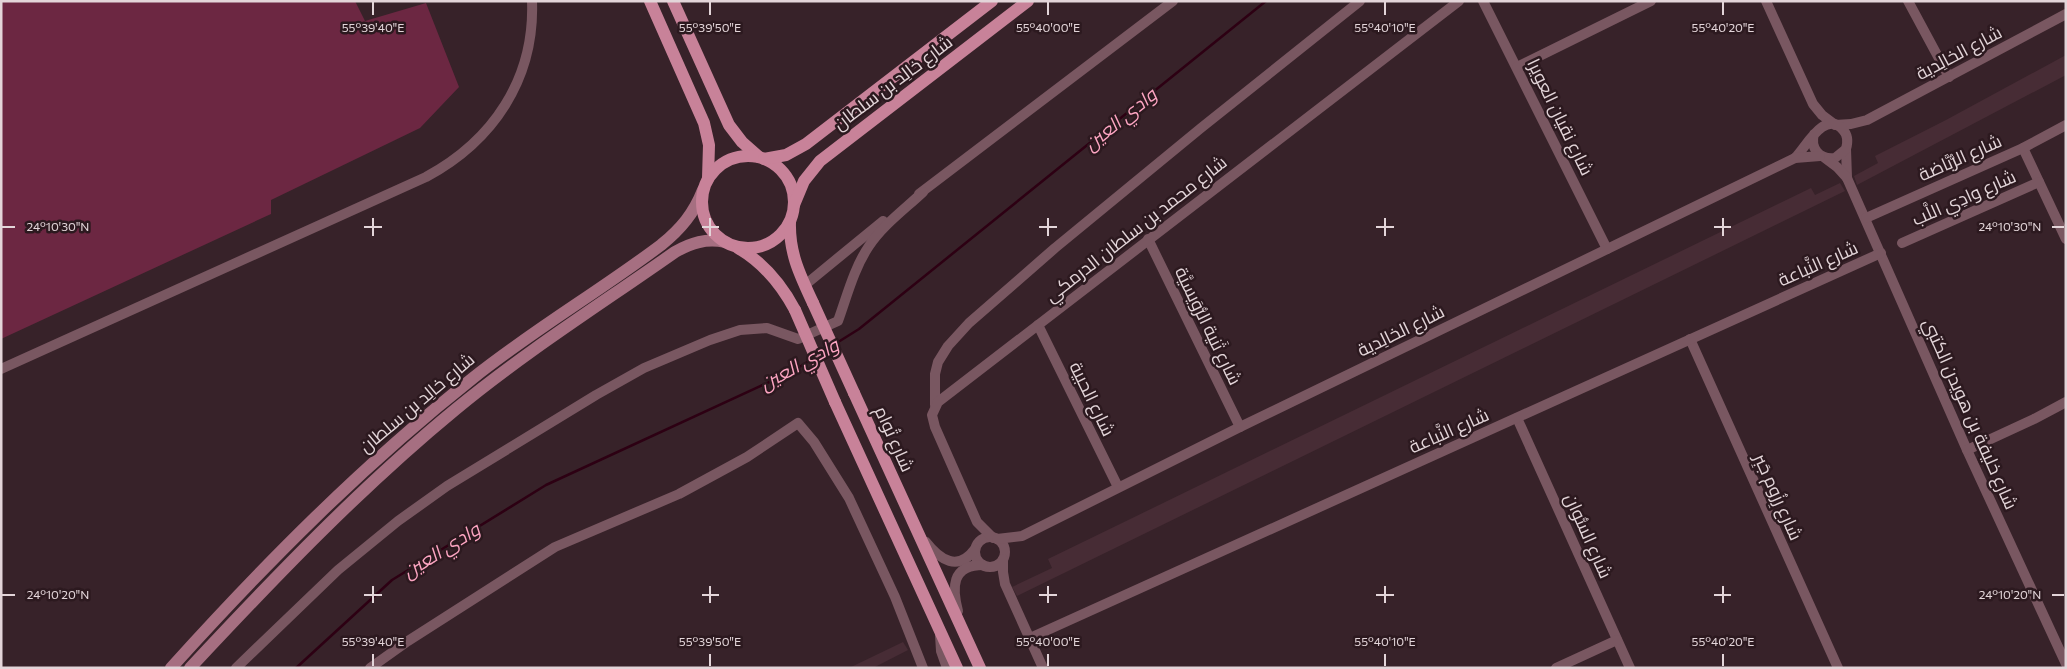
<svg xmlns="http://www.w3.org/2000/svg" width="2067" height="669" font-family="Commissioner,Cairo,sans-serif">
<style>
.built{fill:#472c35}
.green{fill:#6c2742}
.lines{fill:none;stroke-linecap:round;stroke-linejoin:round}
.stream{stroke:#2d0013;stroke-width:2.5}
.street{stroke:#795761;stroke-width:10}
.secondary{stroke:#a66f81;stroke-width:12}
.primary{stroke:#c88299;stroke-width:12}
.primary-bridge{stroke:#c88299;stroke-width:12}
.ticks{fill:none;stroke:#e3d5d9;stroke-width:2}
.labels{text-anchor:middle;stroke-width:5;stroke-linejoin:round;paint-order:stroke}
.street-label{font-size:18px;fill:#e3d5d9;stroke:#2c191f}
.water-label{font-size:19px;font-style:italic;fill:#fda5c2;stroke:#2c191f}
.ticks-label{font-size:12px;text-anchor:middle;fill:#e3d5d9;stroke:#2c191f;stroke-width:5;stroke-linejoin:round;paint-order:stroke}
</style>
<rect width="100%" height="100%" fill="#372229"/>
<g class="built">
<path d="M2066,55v20l-209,110 -3,-9 24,-13 -3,-7 71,-36z"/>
<path d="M1840,183l5,8 -828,405 -5,-9 40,-19 -4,-9 763,-371 4,7z"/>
<path d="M903,642l5,8 -35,18h-24z"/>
</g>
<path class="green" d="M1,1h354l10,20 61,-18 33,84 -39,41 -149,72v14l-270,125z"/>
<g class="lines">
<g class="stream">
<path d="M835,344l24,-15 407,-328"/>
<path d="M818,355l10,-6"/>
<path d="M296,668l96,-88 154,-95 247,-114 19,-12"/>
</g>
<g class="street">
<path d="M1483,1l124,248"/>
<path d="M1766,1l47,103 9,11 12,9"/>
<path d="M1908,1l41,76"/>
<path d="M1517,67l134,-66"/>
<path d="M1835,125l16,-1 16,-4 199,-106"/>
<path d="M2023,148l43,91"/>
<path d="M1846,149l1,29"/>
<path d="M1795,158c11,-11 30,-49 48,-28 5,5 5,12 3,19l-11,9c-16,2 -25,-10 -21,-24"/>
<path d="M1825,158l12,9 10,11 120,272 99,214"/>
<path d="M919,194l254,-193"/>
<path d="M1866,218l157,-70 43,-23"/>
<path d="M1148,239l92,188"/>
<path d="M1902,243l137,-61"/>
<path d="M805,285l78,-64"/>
<path d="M1038,325l80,162"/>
<path d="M1690,339l148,329"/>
<path d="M1,369l425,-192c67,-36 109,-98 106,-176"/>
<path d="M935,405v-31l3,-12 10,-16 21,-23 86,-75 146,-120 159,-127"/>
<path d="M1517,418l113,250"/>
<path d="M1967,450l67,-31 32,-17"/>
<circle cx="990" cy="552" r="15"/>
<path d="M993,538l-16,-16 -42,-95 -3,-12 6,-13 521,-401"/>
<path d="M997,539l25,-3 218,-109 555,-269 25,-2"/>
<path d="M926,542c14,18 32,30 49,7"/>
<path d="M1003,559v13l2,12 38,84"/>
<path d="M958,611c-6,-23 -7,-46 25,-46"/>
<path d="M940,635l1,16 6,17"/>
<path d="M1030,638l851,-385"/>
<path d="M236,668l102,-98 60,-49 49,-35 149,-91 48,-27 66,-28 30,-10 27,-2 31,11 40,-18c9,-25 16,-53 31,-75 14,-21 36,-37 54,-54"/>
<path d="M370,668l38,-27 147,-94 124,-53 68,-37 51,-34 16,19 35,56 46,99 28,71"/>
<path d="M1556,668l61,-28"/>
</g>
<g class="secondary">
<path d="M171,668c94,-104 192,-203 302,-290 60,-48 127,-87 188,-133 20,-16 33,-32 42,-55"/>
<path d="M190,668c85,-91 170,-180 266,-259 69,-57 145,-105 219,-157 16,-9 31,-14 50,-10"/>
</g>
<g class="primary">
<path d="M650,1l54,122 5,22 -1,33"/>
<path d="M673,1l56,124 13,17 17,15"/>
<circle cx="748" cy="202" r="46"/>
<path d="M764,159l22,-4 20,-11 186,-143"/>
<path d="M794,205l10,-24 16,-20 208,-160"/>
<path d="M790,222c-1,31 10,53 23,81"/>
<path d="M738,248c26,15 43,36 57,62"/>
<path d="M854,393l126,275"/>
<path d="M835,402l122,266"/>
</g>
<g class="primary-bridge">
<path d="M813,303l41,90"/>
<path d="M795,310l40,92"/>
</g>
</g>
<path class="ticks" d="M373,2v13M710,2v13M1048,2v13M1385,2v13M1723,2v13M373,218v18M710,218v18M1048,218v18M1385,218v18M1723,218v18M2,227h13M364,227h18M702,227h17M1039,227h18M1376,227h18M1714,227h17M2052,227h12M373,586v17M710,586v17M1048,586v17M1385,586v17M1723,586v17M2,595h13M364,595h18M702,595h17M1039,595h18M1376,595h18M1714,595h17M2052,595h12M373,654v12M710,654v12M1048,654v12M1385,654v12M1723,654v12"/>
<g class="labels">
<g class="street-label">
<text transform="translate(1959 53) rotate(-28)" y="6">شارع الخالِدية</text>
<text transform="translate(893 83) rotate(-37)" y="6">شارع خالِد بن سلطان</text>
<text transform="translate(1560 117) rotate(64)" y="6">شارع نقيان العويرا</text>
<text transform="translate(1960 158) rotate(-24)" y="6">شارع الرُّبَّاضة</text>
<text transform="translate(1964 198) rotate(-24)" y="6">شارع وادِي اللَّب</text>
<text transform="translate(1136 229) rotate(-38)" y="6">شارع محمد بن سلطان الدرمكي</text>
<text transform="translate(1818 264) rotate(-24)" y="6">شارع النَّباعة</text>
<text transform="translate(1208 326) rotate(64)" y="6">شارع ثَنية الرُّوَيسيَّة</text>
<text transform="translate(1401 331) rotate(-26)" y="6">شارع الخالِدية</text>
<text transform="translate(1092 399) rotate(64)" y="6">شارع الحبية</text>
<text transform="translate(417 403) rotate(-40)" y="6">شارع خالِد بن سلطان</text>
<text transform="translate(1970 414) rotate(66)" y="6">شارع خليفة بن هويدن الكتبي</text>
<text transform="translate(1449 431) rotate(-24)" y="6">شارع النَّباعة</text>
<text transform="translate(894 439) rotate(66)" y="6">شارع تُوام</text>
<text transform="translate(1778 497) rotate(66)" y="6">شارع رِزُوم جَبِر</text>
<text transform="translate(1588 536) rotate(66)" y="6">شارع السُّوان</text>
</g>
<g class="water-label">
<text transform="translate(1120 119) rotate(-39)" y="7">وادي العين</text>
<text transform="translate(799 364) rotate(-29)" y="7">وادي العين</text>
<text transform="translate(441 550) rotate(-32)" y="7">وادي العين</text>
</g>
</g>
<g class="ticks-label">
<text x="373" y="32">55°39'40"E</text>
<text x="710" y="32">55°39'50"E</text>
<text x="1048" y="32">55°40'00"E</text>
<text x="1385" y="32">55°40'10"E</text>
<text x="1723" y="32">55°40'20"E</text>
<text x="58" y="231">24°10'30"N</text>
<text x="2010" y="231">24°10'30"N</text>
<text x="58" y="599">24°10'20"N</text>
<text x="2010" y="599">24°10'20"N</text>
<text x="373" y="646">55°39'40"E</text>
<text x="710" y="646">55°39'50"E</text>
<text x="1048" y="646">55°40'00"E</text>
<text x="1385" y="646">55°40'10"E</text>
<text x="1723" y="646">55°40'20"E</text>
</g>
<rect width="2067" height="669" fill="none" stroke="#e3d5d9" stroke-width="5"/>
</svg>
